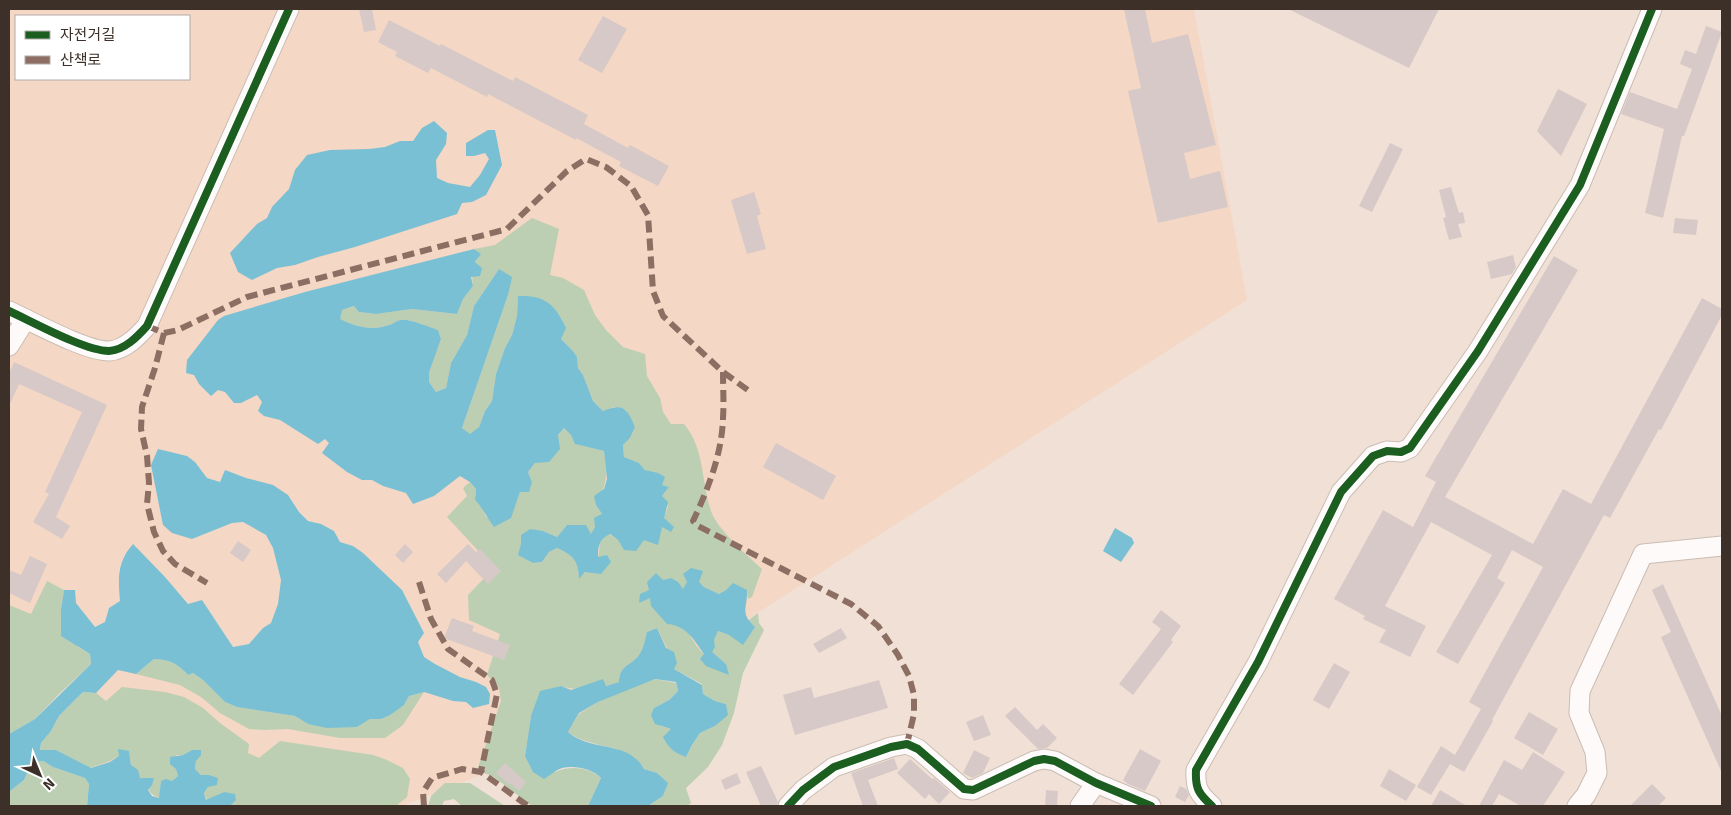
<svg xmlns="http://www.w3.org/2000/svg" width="1731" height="815" font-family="Signika,'Noto Sans KR',sans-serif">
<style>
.built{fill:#f4d7c4;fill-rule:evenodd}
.green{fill:#bccfb2}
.water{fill:#79c0d4}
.building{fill:#d7c9c7}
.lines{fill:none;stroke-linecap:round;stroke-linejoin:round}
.minor-casing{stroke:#cabdb4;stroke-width:21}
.minor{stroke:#fdfaf9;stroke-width:19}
.quiet{stroke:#8d6e63;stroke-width:6;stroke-dasharray:12 6;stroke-linecap:butt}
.cycleway-casing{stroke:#fff;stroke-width:11}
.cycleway{stroke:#1b5e20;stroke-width:8}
</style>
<rect width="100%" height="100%" fill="#f1e0d5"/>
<path class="built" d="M9,9h1185l53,291 -709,453 -136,53h-172l6,-6 -170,-43 30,-64 22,-23 306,22 29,9 13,1 7,6 3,-26 -16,-5 -25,-13 -11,-7 -6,-15 -65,-96 -13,-4 -6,-11 -13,-7 -13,-3 -9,-9 -11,-17 -63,-25 -5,12 -13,-4 -12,-16 -2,77 39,-16 11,-1 23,13 7,13 8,32 -3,24 -7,19 -8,5 -14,16 -16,3 -31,-47 -13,5 -24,-28 -41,-23 -5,16 1,31 -11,7 -4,14 -10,5 -19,-24 -67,131zM16,16h173v63h-173z"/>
<g class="green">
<path d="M532,218l27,11 -9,46 13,3 21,12 11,25 11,15 17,17 22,7 2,22 13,22 3,14 8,12h13c21,25 17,57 27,87 5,17 37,45 51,58l-10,28 -4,2 -1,-9h-21l-7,4 -15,-7 -6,-5h-11l-4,8h-34l1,8 17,25c24,2 22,17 36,30 6,5 16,8 23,11l-15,-12 3,-12 4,-9 11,4 29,-22 1,10 5,7 -21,43 -9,40 -12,32 -14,22 -22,21 5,15 -4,3h-39l15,-10 4,-13 -10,-10 -13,-4c-14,-27 -54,-19 -76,-37l11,-18 19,-12 18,-9 39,-14 21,4 2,8 -9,9 -15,8 6,18 11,3 15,28 6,-12 8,-12 15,-7 11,-22 -11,-3 -12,-7 -1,-10 -28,-15 -7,-21 -10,-20 -10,4c-2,8 -3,16 -8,23 -8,11 -20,10 -20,27 -18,6 -40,10 -59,4l-29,30 -6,40 30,16c15,-7 35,-5 46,6l-13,28h-56l-38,-29 -17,-7 24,-69 -2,-13 -12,-13 13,-41 -31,-14 -1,-25 26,-27 -47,-51 20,-21 -4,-8 7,-6 6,7 -1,11 7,7 4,10 24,1 10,-26 12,-10 -4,-10 36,-44 7,7 5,9 28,7c3,25 4,31 -8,54l6,9 -11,21 -24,-10 -10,12 -14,-6 -22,4v9l12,19 9,-1 7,-10 8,-4c17,8 21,11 22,30 6,-6 16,-14 19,-21 4,-12 -3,-16 11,-23l9,6 6,9c19,-9 36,-21 44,-42l-6,-11 7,-9 -8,-2 -10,-13 -6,-2 -6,-7 -15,-6 -1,-12 7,-7 5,-11 -9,-17 -12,-3 -11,4 -10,-10 -10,-26 -5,-7 -1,-11 -4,-6 -55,-55 -1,20 -5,19 -7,13 -9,26 -4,27 -7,10 -6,16 -9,8 -8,-7 46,-133 -9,-26 -25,37 -7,29 -16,28 -5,25 -10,4 -7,-10v-9l12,-34 -3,-9c-9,-3 -29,-12 -38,-10 -4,1 -7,4 -11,5 -20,6 -31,2 -50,-6l3,-9 13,-4 4,6 17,2 36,-5 45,5 6,-15 10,-13c-2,-12 1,-22 7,-32l-6,-5 21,-4z"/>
<path d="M47,581l17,9 -3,20 17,37 12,7 1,10 -32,30 -24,25 -26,15v-129l22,9z"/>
<path d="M154,659c16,1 23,4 34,16l5,-2 10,7 22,22 12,5 58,9 13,8 49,3 13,-8h11l23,-14 5,-9 15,-4 -21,33 -18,13h-45l-52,-9 -24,1 -15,-1 -29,-16 -19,-16 -21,-12 -44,-11z"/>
<path d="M122,687l43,5 19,5 19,11 17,15 29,21 -1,9 11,5 21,-17 93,14 14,5 16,8 7,11 -3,18 -11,9h-166l6,-6 -12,-8 -17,9 -3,-8 4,-6 1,-12h-8l-6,-6 1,-8 -4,-11 -9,5h-7v14l2,7 -6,5h-11l-1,17c-11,-3 -12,-9 -14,-19l-6,-1 -9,-13 -1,-8 -11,-1 -9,5 -20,7 -34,-18h-16l1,-7 10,-12 8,-15 24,-24 13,1 10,8z"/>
<path d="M43,761l10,6 32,11 4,6 -2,22h-78v-14l15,-12 8,-18z"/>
<path d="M445,783h25l35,23h-43l-8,-7 -10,2 -2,5h-14l3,-10z"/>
</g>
<g class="water">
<path d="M434,121l13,12 -1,11 -10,16 1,18 11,5 22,4 10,-12 9,-16 -4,-6 -11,3h-8v-13l22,-13h7l7,35 -16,30 -14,7 -10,1 -5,11 -102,33 -37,10 -23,8 -18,3 -25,12 -14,-8 -8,-19 27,-29 10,-6 5,-11 17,-18 6,-19 12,-15 23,-5 39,-1 16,-2 15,-6h13l9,-13z"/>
<path d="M474,249l7,5 -6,8 7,6 -2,8 -9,1 2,9 -10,13 -6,15 -45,-5 -36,5 -17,-2 -5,-6 -12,4 -2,9c17,8 31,12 49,6 4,-1 7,-4 11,-5 9,-2 29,7 38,10l3,9 -12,34v9l7,10 10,-4 5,-25 16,-28 7,-29 25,-37 13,8 -4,18 -46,133 8,6 9,-7 6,-16 7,-10 4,-27 9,-26 7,-13 5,-19 1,-20c27,-1 37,8 48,32l-5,11 12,12 4,6 1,11 5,7 10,26 10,10c20,-8 24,-3 32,16l-5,11 -7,7 1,12 15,6 6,7 13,3 7,4 -3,8 7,2 -7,9 6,6 -4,16 10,9 -3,5 -9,-5 -4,18 -14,-5 -8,11 -12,-1 -6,-10 -8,-6c-11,5 -12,12 -12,23l9,-2 4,7 -10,12 -16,-2 -6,7c-1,-19 -5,-23 -22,-31l-8,4 -7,10 -9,1 -15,-8 3,-11v-9l9,-6 13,2 14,6 10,-12h19l5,9 4,-7 -1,-9 8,-4 -6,-9 -2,-9 10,-7 3,-10 -3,-28 -29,-7 -4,-9 -7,-7 -6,7 2,14 -11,13 -14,1 -7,9 4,10 -3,10h-9l-9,26 -17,9c-7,-9 -11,-19 -19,-27l1,-11 -6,-7 -10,-6 -26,20 -21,8 -7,-11 -23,-7 -11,-6h-10l-15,-8 -25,-19 7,-10 -4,-4 -7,5 -38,-24 -16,-4 -6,-5 4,-9 -5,-7 -16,8h-7l-9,-11 -7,-2 -7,6 -12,-12 -5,-9 -8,-2 1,-13 31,-40 6,-4 81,-24z"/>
<path d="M158,449l29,7 8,6 12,16 13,4 5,-12 21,8 27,7 15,10 11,17 9,9 13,3 13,7 6,11 13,4 10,7 39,37 22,43 -6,9 6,15 11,7 25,13 16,5 10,5 4,7 -1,10 -16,4 -7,-6 -13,-1 -29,-9 -15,4 -5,9 -14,10 -9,4h-11l-13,8 -30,1 -19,-4 -13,-8 -58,-9 -12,-5 -22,-22 -10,-7 -5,2c-11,-12 -18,-15 -34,-16l-18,15 -18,-4 -22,23 -13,-1 -24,24 -8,15 -10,12 -1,7h16l35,18 19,-6 9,-6 -1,-7 11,2 2,14 7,5 2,8h14l-2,7 -4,5 4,6 7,2 2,-17 5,-2 6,2 6,-5 -2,-7 -6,-5v-7l13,-2 9,-5h9v5l-5,6 -1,8 6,6h8l9,3 -1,7 -9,2 -4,6 2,7 18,-8 11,2 1,6 -6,6h-143l2,-22 -4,-6 -32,-11 -10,-6 -11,1 -8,18 -15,12v-58l26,-15 56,-55 -1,-10 -29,-18v-26l3,-20h11l1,13 19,24 10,-5 4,-14 11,-7c-2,-23 -3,-39 13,-57l32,33 23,27 14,-4 31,47 16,-3 14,-16 8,-5 7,-19 3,-24 -8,-32 -7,-13 -23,-13 -11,1 -40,16 -20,-6 -9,-8 -12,-60z"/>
<path d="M1115,528l17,10 2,5 -13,19 -18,-11z"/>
<path d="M691,568l12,3 -4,11 5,5 15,7 7,-4 7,-7 14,7c1,18 -8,22 8,37l-12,18 -14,-10 -11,-4 -4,9 1,7 -3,5 14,12 3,11 -23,-9 -6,-7 4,-5c-10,-14 -18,-29 -37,-30l-16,-18 -1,-8 -11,5 1,-9 9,-4 -2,-8 9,-9 7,7 8,-2 7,4 5,7 4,-7 -4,-8z"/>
<path d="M657,628l9,20 8,4 3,11 -3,6 28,16 1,9 12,7 11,3 2,11 -13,11 -15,7 -8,12 -6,12c-11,-4 -17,-8 -23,-20l8,-8 -16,-5 -4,-9 3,-7 15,-8 9,-9 -2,-9 -21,-3 -57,23 -19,11 -11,19c22,20 61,8 76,37l13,4 11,10 -5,13 -15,10h-60l13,-28c-8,-9 -26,-13 -39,-10 -6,2 -12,7 -18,11l-11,-7 -8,-16 6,-40 9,-25 21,-5 10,4 32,-11 3,7 13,-4c0,-17 12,-16 20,-27 5,-7 6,-16 8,-23z"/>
</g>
<g class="building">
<path d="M359,9h13l4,21 -12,2z"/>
<path d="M1124,9h21l7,34 36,-9 28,111 -32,8 6,26 30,-8 8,36 -70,16 -30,-132 13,-3z"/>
<path d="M1288,9h151l-30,59z"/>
<path d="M603,16l24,13 -25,44 -24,-13z"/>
<path d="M389,20l51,26 1,-2 72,37 2,-4 73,38 -4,9 44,24 2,-3 39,21 -11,20 -39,-20 2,-4 -45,-24v2l-88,-46 -1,3 -56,-29 -3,5 -33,-17 2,-4 -19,-10z"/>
<path d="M1706,26l16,6 -38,104h-2l-19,82 -18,-5 19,-84 -43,-15 9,-22 47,17 15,-40 -12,-5 5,-14 11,4z"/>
<path d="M1558,89l29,15 -26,52 -24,-25z"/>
<path d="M1390,143l13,6 -31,63 -13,-6z"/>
<path d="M1451,187l8,26 4,-1 2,11 -7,1 4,13 -13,3 -6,-22 3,-1 -7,-27z"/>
<path d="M754,192l7,22 -4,2 9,33 -19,5 -16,-54z"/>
<path d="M1675,218l23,2 -2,15 -23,-2z"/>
<path d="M1513,255l3,12 -4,7 -21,5 -4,-17z"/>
<path d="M1554,256l24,14 -133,227 88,47 30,-55 28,15 111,-206 20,11v6l-61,115 -2,-1 -49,89 -6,-3 -112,205 1,1 -29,51 -14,-8 -19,31 -14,-8 24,-41 14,9 26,-46 -12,-7 74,-135 -31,-17 -15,28 8,5 -47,81 -22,-12 56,-97 -61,-33 -46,84 41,20 -16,31 -31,-15 7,-12 -23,-11 2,-3 -31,-17 49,-89 30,17 23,-45 -11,-6z"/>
<path d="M14,362l93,43 -51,112 14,9 -8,13 -29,-17 16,-28 -4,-2 37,-80 -63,-28 -10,22v-32z"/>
<path d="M776,443l60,33 -13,24 -60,-33z"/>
<path d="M238,541l13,9 -8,12 -13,-9z"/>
<path d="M405,544l8,8 -10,11 -8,-8z"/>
<path d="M468,544l8,8 4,-3 21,22 -13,13 -22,-23 -20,22 -9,-9z"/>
<path d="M30,556l17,8 -17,39 -21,-10v-23l12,5z"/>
<path d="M1663,584l59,132v57l-61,-136 10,-5 -19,-42z"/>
<path d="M1161,610l20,16 -10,14 2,2 -40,53 -14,-11 42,-55 -9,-7z"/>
<path d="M452,618l22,8 -2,5 38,14 -6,15 -60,-22z"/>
<path d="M841,628l6,10 -28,15 -6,-9z"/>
<path d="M1334,663l16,9 -21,37 -16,-9z"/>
<path d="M879,680l9,28 -93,27 -12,-40 28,-8 3,11z"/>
<path d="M1015,707l22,23 6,-6 14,14 -10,10 -9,1 -33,-33z"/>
<path d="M1529,712l29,17 -15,26 -29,-17z"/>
<path d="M983,715l8,20 -17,6 -8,-19z"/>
<path d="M1140,749l21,12 -16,30 -17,-7 -5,-4z"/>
<path d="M974,750l16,8 -7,15 -11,5 -9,-5z"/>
<path d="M1533,752l32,20 -22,34h-22l-22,-12 -7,12h-13l25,-46 18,10z"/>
<path d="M894,758l4,11 -30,11 10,26h-15l-12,-33z"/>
<path d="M910,759l22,20 2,-1 16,14 -11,12 -10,-10 -4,5 -28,-26z"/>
<path d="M505,763l21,19 -7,9 -8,-7 -1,1 -14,-12z"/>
<path d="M761,766l17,36 -1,4h-16l-15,-34z"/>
<path d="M1389,769l27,16 -10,16 -26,-15z"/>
<path d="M737,773l4,10 -16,7 -4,-10z"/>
<path d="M1652,784l14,14 -8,8h-28z"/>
<path d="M1180,786l6,3 3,6 -4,7 -10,-5z"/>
<path d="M1046,790l12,1 -1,15h-12z"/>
<path d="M1440,790l27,16h-36z"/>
</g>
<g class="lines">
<defs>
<g id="minor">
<path d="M9,311c24,11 76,40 100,40 16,-1 29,-15 38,-25l142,-317"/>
<path d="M9,346l17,-27"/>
<path d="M788,806l15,-16 31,-23 57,-20 16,-3 11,5 46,40 9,1 61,-29 10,-2 11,2 41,22 55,23"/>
<path d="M1080,806l16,-23"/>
<path d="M1212,806c-13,-12 -17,-17 -16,-36l62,-108 83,-170 32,-36 14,-5 14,1 9,-4 68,-97 102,-166 72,-176"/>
<path d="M1577,806l9,-11 11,-22 -2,-21 -16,-39 1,-22 63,-137 79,-8"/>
</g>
</defs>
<use href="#minor" class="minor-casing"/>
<use href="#minor" class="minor"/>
<g class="quiet">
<path d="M147,326l17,7 14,-3 69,-33 260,-68 60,-58 19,-12 20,8 25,19 17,29 5,76 10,25 60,56 29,21"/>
<path d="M164,333l-9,35 -13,39 -1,22 6,27 2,27 -2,21 7,28 9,19 12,13 32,19"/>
<path d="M723,372c0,15 1,31 0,46 -1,36 -15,71 -30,103l5,5 153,78 27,22 20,29 11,21 5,19v19l-7,30"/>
<path d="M419,582l12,37 17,30 44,31 5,14 -16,78"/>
<path d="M424,806l-1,-14 9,-14 30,-9 19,3 47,34"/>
</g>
<defs>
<g id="cycleway">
<path d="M9,311c24,11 76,40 100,40 16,-1 29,-15 38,-25l142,-317"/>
<path d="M788,806l15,-16 31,-23 57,-20 16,-3 11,5 46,40 9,1 61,-29 10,-2 11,2 41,22 55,23"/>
<path d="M1212,806c-13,-12 -17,-17 -16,-36l62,-108 83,-170 32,-36 14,-5 14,1 9,-4 68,-97 102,-166 72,-176"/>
</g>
</defs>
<use href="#cycleway" class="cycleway-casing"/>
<use href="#cycleway" class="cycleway"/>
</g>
<rect width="1731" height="815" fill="none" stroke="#3c3028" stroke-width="20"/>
<rect x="15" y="15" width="175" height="65" fill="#ffffff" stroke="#b1aca9"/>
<rect x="25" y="31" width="25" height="8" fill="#1b5e20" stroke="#b1aca9"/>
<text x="60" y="40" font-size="15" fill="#3c3028">자전거길</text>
<rect x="25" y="56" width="25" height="8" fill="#8d6e63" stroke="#b1aca9"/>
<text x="60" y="65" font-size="15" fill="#3c3028">산책로</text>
<g transform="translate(40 775) rotate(136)" stroke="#ffffff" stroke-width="4" paint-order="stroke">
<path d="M0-4L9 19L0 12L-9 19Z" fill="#3c3028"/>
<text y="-8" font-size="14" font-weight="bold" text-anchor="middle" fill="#3c3028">N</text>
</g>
</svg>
